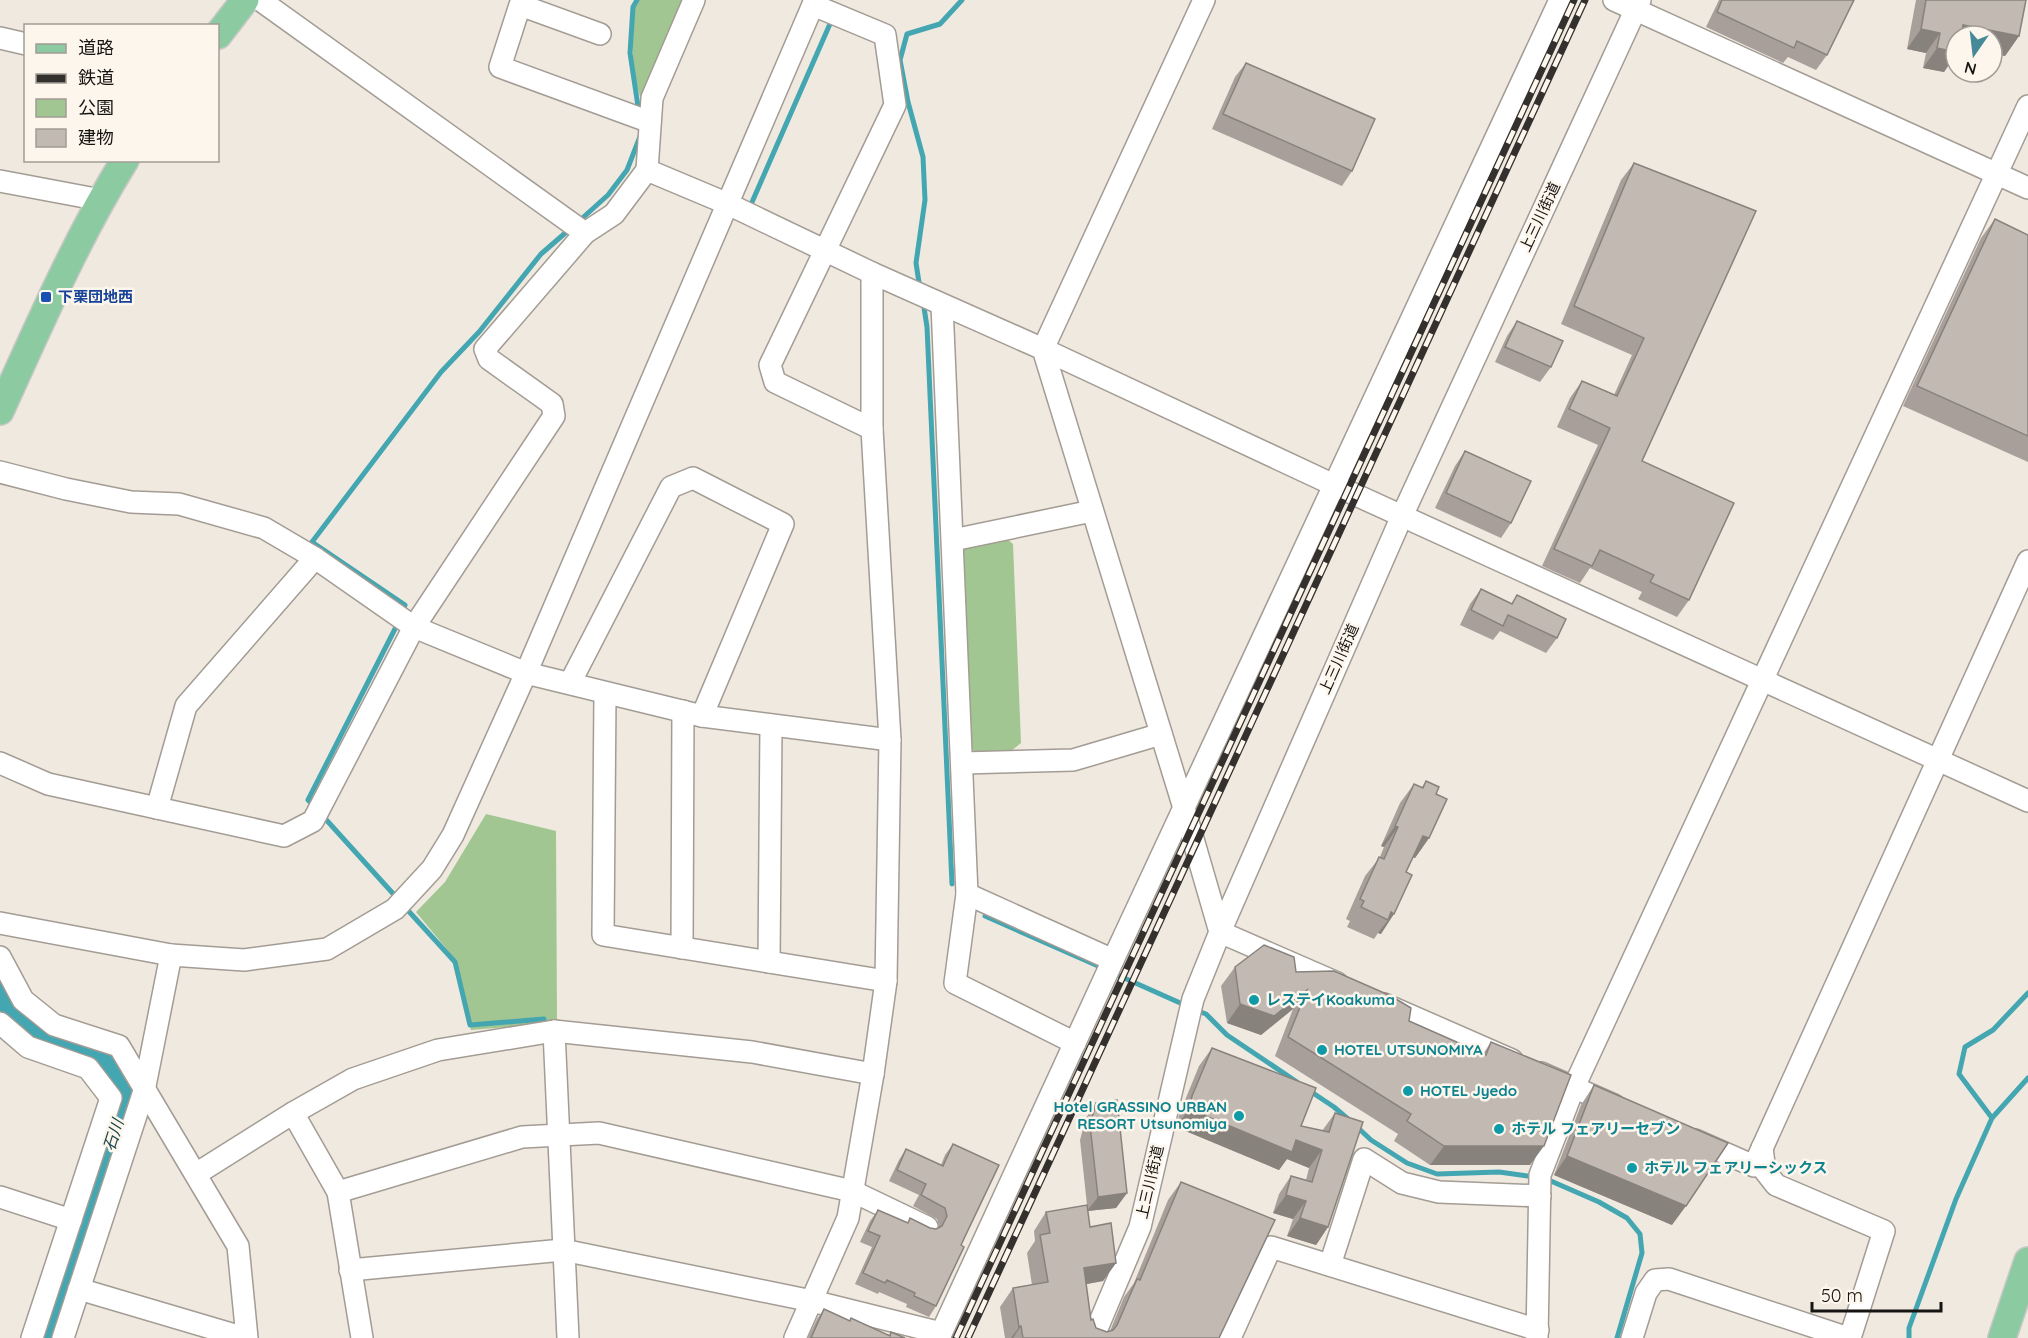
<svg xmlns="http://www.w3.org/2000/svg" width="2028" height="1338" font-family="Quicksand,'Noto Sans JP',sans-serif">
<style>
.green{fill:#a1c691}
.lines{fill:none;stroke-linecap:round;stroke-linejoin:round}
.stream{stroke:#43a6b1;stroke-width:5}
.river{stroke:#43a6b1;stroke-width:32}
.minor-casing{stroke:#a39c94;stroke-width:24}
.major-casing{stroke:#c7c7c6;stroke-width:30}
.minor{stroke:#fff;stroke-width:21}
.major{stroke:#8ccba1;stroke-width:27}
.rail-casing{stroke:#33302d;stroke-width:7}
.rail{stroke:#fdf6ed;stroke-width:4.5;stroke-dasharray:14;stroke-linecap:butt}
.wall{fill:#a89f9a}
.shaded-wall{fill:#88827d}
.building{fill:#c3b9b3;stroke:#88827d;stroke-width:1.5}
.transit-dot{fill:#1a4fb4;stroke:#fdf6ed;stroke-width:2}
.culture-dot{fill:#0f9aa8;stroke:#fdf6ed;stroke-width:2}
.labels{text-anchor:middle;stroke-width:5;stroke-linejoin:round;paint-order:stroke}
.street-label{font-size:15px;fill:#171512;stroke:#fdf6ed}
.transit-label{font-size:15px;font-weight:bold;fill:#164399;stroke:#fdf6ed;text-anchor:start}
.culture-label{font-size:15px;font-weight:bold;fill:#0d838f;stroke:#fdf6ed;text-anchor:start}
.water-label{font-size:16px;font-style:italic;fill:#184449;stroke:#fdf6ed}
</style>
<rect width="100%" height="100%" fill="#f0e9e0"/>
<g class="green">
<path d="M638,0h45l-42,100 -7,-24 -2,-35 3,-36z"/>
<path d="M1002,535l11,9 8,199 -10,8 -34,3 -9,-9 -8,-194 7,-8z"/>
<path d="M486,814l70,17 1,192 -86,7 -17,-72 -38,-46 29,-30z"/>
</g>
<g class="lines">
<g class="stream">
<path d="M637,0l-4,7 -3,46 9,60"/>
<path d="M749,209l84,-192"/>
<path d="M578,222l30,-27 19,-25 14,-36"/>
<path d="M920,289l-4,-26 9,-63 -2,-43 -15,-55 -8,-42 7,-26 33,-10 22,-24"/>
<path d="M923,301l4,26 25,557"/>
<path d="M402,613l3,-8 -93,-63 129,-170 38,-40 62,-78 30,-26"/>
<path d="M315,807l-7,-7 91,-179"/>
<path d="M321,814l76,84"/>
<path d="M403,905l52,57 15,63 74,-6v9"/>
<path d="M985,916l120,53"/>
<path d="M1113,973l74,33"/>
<path d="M1195,1010l11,4 21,21 70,47"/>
<path d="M1310,1091l24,16 14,12"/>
<path d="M1992,1118l-33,-44 6,-27 28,-17 35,-37"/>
<path d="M1355,1125l16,15 36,23 30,11 62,-2 36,5"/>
<path d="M1544,1178l55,24 28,16 13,16 2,19 -25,85"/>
<path d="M1909,1338v-10l47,-129 36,-81 36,-40"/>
</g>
<path class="river" d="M0,990l10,17 29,29 59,21 23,19 4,24 -77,238"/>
<defs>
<g id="minor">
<path d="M260,0l325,233"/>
<path d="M1204,0l-161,349 291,136 694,316"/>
<path d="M1614,0l414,188"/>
<path d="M813,5l72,30 10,70 -125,260 5,17 97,47"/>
<path d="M600,34l-80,-29 -20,62 150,55"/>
<path d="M0,38l26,6"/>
<path d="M647,170l5,-72 42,-98"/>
<path d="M0,181l101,19"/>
<path d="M872,273l171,76 141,459 36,124 117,51"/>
<path d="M942,305l25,589 146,66"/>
<path d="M0,472l66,17 65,13 48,2 85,24 51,30 99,69 112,46 176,43 188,24"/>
<path d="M953,540l139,-29"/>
<path d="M570,683l101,-196 22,-9 90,46 -81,192"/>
<path d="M605,694l-2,241 283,46"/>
<path d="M0,763l48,21 109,24 29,-102 129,-148"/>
<path d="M963,763l110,-3 88,-26"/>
<path d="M157,808l127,28 29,-15 101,-194 140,-211 -2,-12 -63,-45 -4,-10 100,-116 29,-19 33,-44 81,34 144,69v156l18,311 -4,241 -13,93 -25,144 -53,120"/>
<path d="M967,894l-12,89 120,60"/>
<path d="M0,923l171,32 73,5 83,-11 68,-40 37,-40 21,-34 73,-162 289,-673"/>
<path d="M682,948l1,-237"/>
<path d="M0,957l23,43 31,25 65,21 119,200 9,92"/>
<path d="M769,962l2,-237"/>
<path d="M1384,1004l128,56"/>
<path d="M0,1023l28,24 60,21 23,30 -79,240"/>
<path d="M554,1031l14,307"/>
<path d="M1541,1073l73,32"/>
<path d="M293,1113l45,79 24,146"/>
<path d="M1695,1140l59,26 274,-605"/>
<path d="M1762,1148l3,23 11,14 108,46 -34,107"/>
<path d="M196,1174l97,-61 60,-34 85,-29 116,-19 198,21 121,22"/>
<path d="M338,1192l184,-55 77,-4 253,58 75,36"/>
<path d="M0,1197l71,23"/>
<path d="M1330,1265l34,-106 38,24 37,9 101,4"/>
<path d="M350,1270l213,-20 249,51 129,32"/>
<path d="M79,1289l166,49"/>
<path d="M63,1338l81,-247 27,-136"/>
<path d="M939,1338l174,-378 447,-960"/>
<path d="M1093,1338l47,-111 53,-228 27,-67 182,-416 238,-516"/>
<path d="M1230,1338l41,-91 267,83"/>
<path d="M1537,1338l3,-163 34,-88 454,-981"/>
<path d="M1632,1338l14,-45 9,-13 14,-1 179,59"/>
</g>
<g id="major">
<path d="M218,35l27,-35"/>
<path d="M0,411c39,-85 76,-172 125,-251"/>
<path d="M2002,1338l26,-77"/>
</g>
</defs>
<use href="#minor" class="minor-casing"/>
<use href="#major" class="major-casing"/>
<use href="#minor" class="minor"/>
<use href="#major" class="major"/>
<defs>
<g id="rail">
<path d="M956,1338l618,-1338"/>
<path d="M968,1338l617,-1338"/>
</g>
</defs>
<use href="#rail" class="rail-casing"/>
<use href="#rail" class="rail"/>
</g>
<g class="wall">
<path d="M1719,0h135l-27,55 -11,15 -28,-13 -5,6 -77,-36z"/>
<path d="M1916,0h110l-7,36 -14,20 -13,-3v-17h-36v18l-12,18 -21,-4 3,-15 -19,-4z"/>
<path d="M1246,63l106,108 -10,15 -130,-57 23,-52z"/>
<path d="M1634,163l122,48 -114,250 47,139 -12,17 -39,-18 4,-7 -52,-24 -10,15 -38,-17 56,-121 -41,-18 13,-29 12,-17 32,14 18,-40 -71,-31 60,-144z"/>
<path d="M1995,219l33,16v227l-125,-56 78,-168z"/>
<path d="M1517,321l34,46 -11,15 -45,-20 12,-26z"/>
<path d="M1465,451l46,72 -10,15 -66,-30 20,-42z"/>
<path d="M1481,589l30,15 6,-9 40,43 -11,15 -46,-22 -7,9 -33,-15 10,-21z"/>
<path d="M1426,781l10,13 -7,44 -14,20 -2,-1 -7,15 6,3 -31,59 -3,-1 -4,6 -27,-12 3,-6 -4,-2 19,-43 15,-19 4,-10 -3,-1 19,-43 14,-19 8,3z"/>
<path d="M1235,967l61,5 187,82 8,-12 39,123h-100l-36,-24 4,-7 -123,-78 18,-47 -32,26 -34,-12 -6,-37z"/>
<path d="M1212,1048l89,78 21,5 13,-18 -7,114 -12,18 -29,-9 6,-17 -20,-6 6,-19 12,-18 15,4 3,-12 -22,-9 -8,11 -103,-43 3,-12 20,-49z"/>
<path d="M1594,1085l78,140 -118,-50 27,-70z"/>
<path d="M1096,1103l31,90 -11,15 -28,3 2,16 26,36 -13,18 -17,3 5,36 5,8 11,4 3,-1 14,-34 10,-14 34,-83 13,-18 38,156h-214l-5,-31 13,-19 19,-3 -5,-32 8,-12 -1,-10 12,-19 41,-7 -7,-65 6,-22z"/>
<path d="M953,1144l8,101 -25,61 -7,11 -23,-10 1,-3 -28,-12 -1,2 -23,-10 17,-37 -12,-5 10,-21 8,-11 30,13 28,6 3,-2 -2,-8 -24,-13 6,-11 -30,-14 10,-21 7,-11 35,16 4,-10z"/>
<path d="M824,1309l26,12 39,14 2,-3 14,6h-97l9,-19z"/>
</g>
<g class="shaded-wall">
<path d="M1963,25l56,11 -14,20 -13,-3v-17h-36z"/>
<path d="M1921,29l19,4 -14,20 -19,-4z"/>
<path d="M1937,48l19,4v2l-12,18 -21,-4z"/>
<path d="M1395,826l3,1 -14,20 -3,-1z"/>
<path d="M1423,836l6,2 -14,20 -6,-2z"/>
<path d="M1391,912l3,2 -13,20 -3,-1 10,-13z"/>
<path d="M1307,990l-14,19 -32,26 -34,-12 13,-19z"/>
<path d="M1189,1109l107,31 26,10 -13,18 -22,-9 -8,11 -103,-43z"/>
<path d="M1444,1146h100l-14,19h-100z"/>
<path d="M1567,1156l119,50 -14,19 -118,-50z"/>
<path d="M1127,1193l-11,15 -29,3 11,-14z"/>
<path d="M1286,1195l20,6 -13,18 -20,-6z"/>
<path d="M1300,1218l28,9 -12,18 -29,-9z"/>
<path d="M1116,1263l-13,18 -32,6 13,-19z"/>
<path d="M1021,1326l-8,12h-2l8,-11z"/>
</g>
<g class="building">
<path d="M1722,0h132l-27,55 -30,-14 -3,7 -77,-36z"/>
<path d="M1926,0h100l-7,36 -56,-11 -2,11h-5v16l-19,-4 3,-15 -19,-4z"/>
<path d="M1246,63l129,56 -23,52 -129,-57z"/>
<path d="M1634,163l122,48 -114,250 92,42 -45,97 -39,-18 4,-7 -54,-25 -8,16 -38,-17 56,-121 -41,-19 13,-28 35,15 27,-58 -70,-32z"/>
<path d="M1995,219l33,16v201l-111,-50z"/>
<path d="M1517,321l46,20 -12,26 -46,-20z"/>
<path d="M1465,451l66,30 -20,42 -65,-30z"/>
<path d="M1481,589l31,15 5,-9 49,24 -9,19 -49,-23 -5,11 -32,-16z"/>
<path d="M1426,781l13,6 -3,7 11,5 -18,39 -6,-2 -17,36 6,3 -18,39 -3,-2 -3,8 -27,-13 3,-6 -4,-2 19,-42 5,2 14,-32 -3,-1 19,-42 9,4z"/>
<path d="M1264,945l30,12 2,15 38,-1 57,25 20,12 -2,13 77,34 5,-13 80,33 -27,71h-100l-37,-25 4,-7 -123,-77 19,-47 -33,26 -34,-12 -5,-37z"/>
<path d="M1212,1048l104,40 -15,38 28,6 6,-19 28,9 -35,105 -28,-9 6,-17 -20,-6 5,-19 21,6 10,-32 -26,-10 -4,12 -103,-43 3,-13z"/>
<path d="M1594,1085l134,58 -42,63 -119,-50z"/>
<path d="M1117,1100l10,93 -29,4 -8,-72 6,-22z"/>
<path d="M953,1144l46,21 -38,80 3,2 -28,59 -22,-10 1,-3 -28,-13 -2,3 -22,-10 17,-37 -12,-5 10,-21 30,13 2,-5 20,10 6,1 6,-3 5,-10 -2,-8 -24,-13 5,-11 -29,-14 9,-21 37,17z"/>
<path d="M1181,1182l94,38 -56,118h-196l-2,-12 -2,1 -6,-39 35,-6 -8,-47 10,-2 -4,-21 41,-7 3,22 21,-4 5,40 -32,5 7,52 2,-1 3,9 11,4 6,-2 4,-5 20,-46 3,1z"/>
<path d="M824,1309l26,12 1,-3 39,18 1,-4 14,6h-94z"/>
</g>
<rect class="transit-dot" x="40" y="291" width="12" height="12" rx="3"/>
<g class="culture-dot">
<circle cx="1254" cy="1000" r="6"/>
<circle cx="1322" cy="1050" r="6"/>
<circle cx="1408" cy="1091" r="6"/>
<circle cx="1239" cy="1116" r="6"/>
<circle cx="1499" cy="1129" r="6"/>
<circle cx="1632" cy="1168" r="6"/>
</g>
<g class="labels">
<g class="street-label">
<text transform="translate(1540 217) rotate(-65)" y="5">上三川街道</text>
<text transform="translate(1339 659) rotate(-66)" y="5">上三川街道</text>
<text transform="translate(1150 1182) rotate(-77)" y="5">上三川街道</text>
</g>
<g class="transit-label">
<text x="58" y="302">下栗団地西</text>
</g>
<g class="culture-label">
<text x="1266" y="1005">レステイKoakuma</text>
<text x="1334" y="1055">HOTEL UTSUNOMIYA</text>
<text x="1420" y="1096">HOTEL Jyedo</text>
<text x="1227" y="1112" text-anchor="end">Hotel GRASSINO URBAN<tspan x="1227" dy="17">RESORT Utsunomiya</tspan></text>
<text x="1511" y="1134">ホテル フェアリーセブン</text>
<text x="1644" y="1173">ホテル フェアリーシックス</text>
</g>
<g class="water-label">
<text transform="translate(113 1135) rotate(-72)" y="6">石川</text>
</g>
</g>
<rect x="24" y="24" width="195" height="138" fill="#fdf6ed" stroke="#a19c95" stroke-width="1.5"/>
<rect x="36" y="44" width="30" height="9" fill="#8ccba1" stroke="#a19c95" stroke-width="1.5"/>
<text x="78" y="54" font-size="18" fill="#171512">道路</text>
<rect x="36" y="74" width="30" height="9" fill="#33302d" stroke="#a19c95" stroke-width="1.5"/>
<text x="78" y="84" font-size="18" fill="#171512">鉄道</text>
<rect x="36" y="99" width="30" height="18" fill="#a1c691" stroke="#a19c95" stroke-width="1.5"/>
<text x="78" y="114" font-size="18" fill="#171512">公園</text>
<rect x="36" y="129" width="30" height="18" fill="#c3b9b3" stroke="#a19c95" stroke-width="1.5"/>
<text x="78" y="144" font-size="18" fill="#171512">建物</text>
<g transform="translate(1974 54) rotate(194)"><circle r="28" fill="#fdf6ed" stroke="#a19c95" stroke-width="1.5"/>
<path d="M0-4.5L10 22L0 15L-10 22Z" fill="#468998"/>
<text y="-9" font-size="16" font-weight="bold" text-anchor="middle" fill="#171512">N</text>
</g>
<path d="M1812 1302v9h129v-9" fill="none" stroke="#171512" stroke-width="3"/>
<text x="1821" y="1302" font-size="18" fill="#171512" stroke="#fdf6ed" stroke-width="4.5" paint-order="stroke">50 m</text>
</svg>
